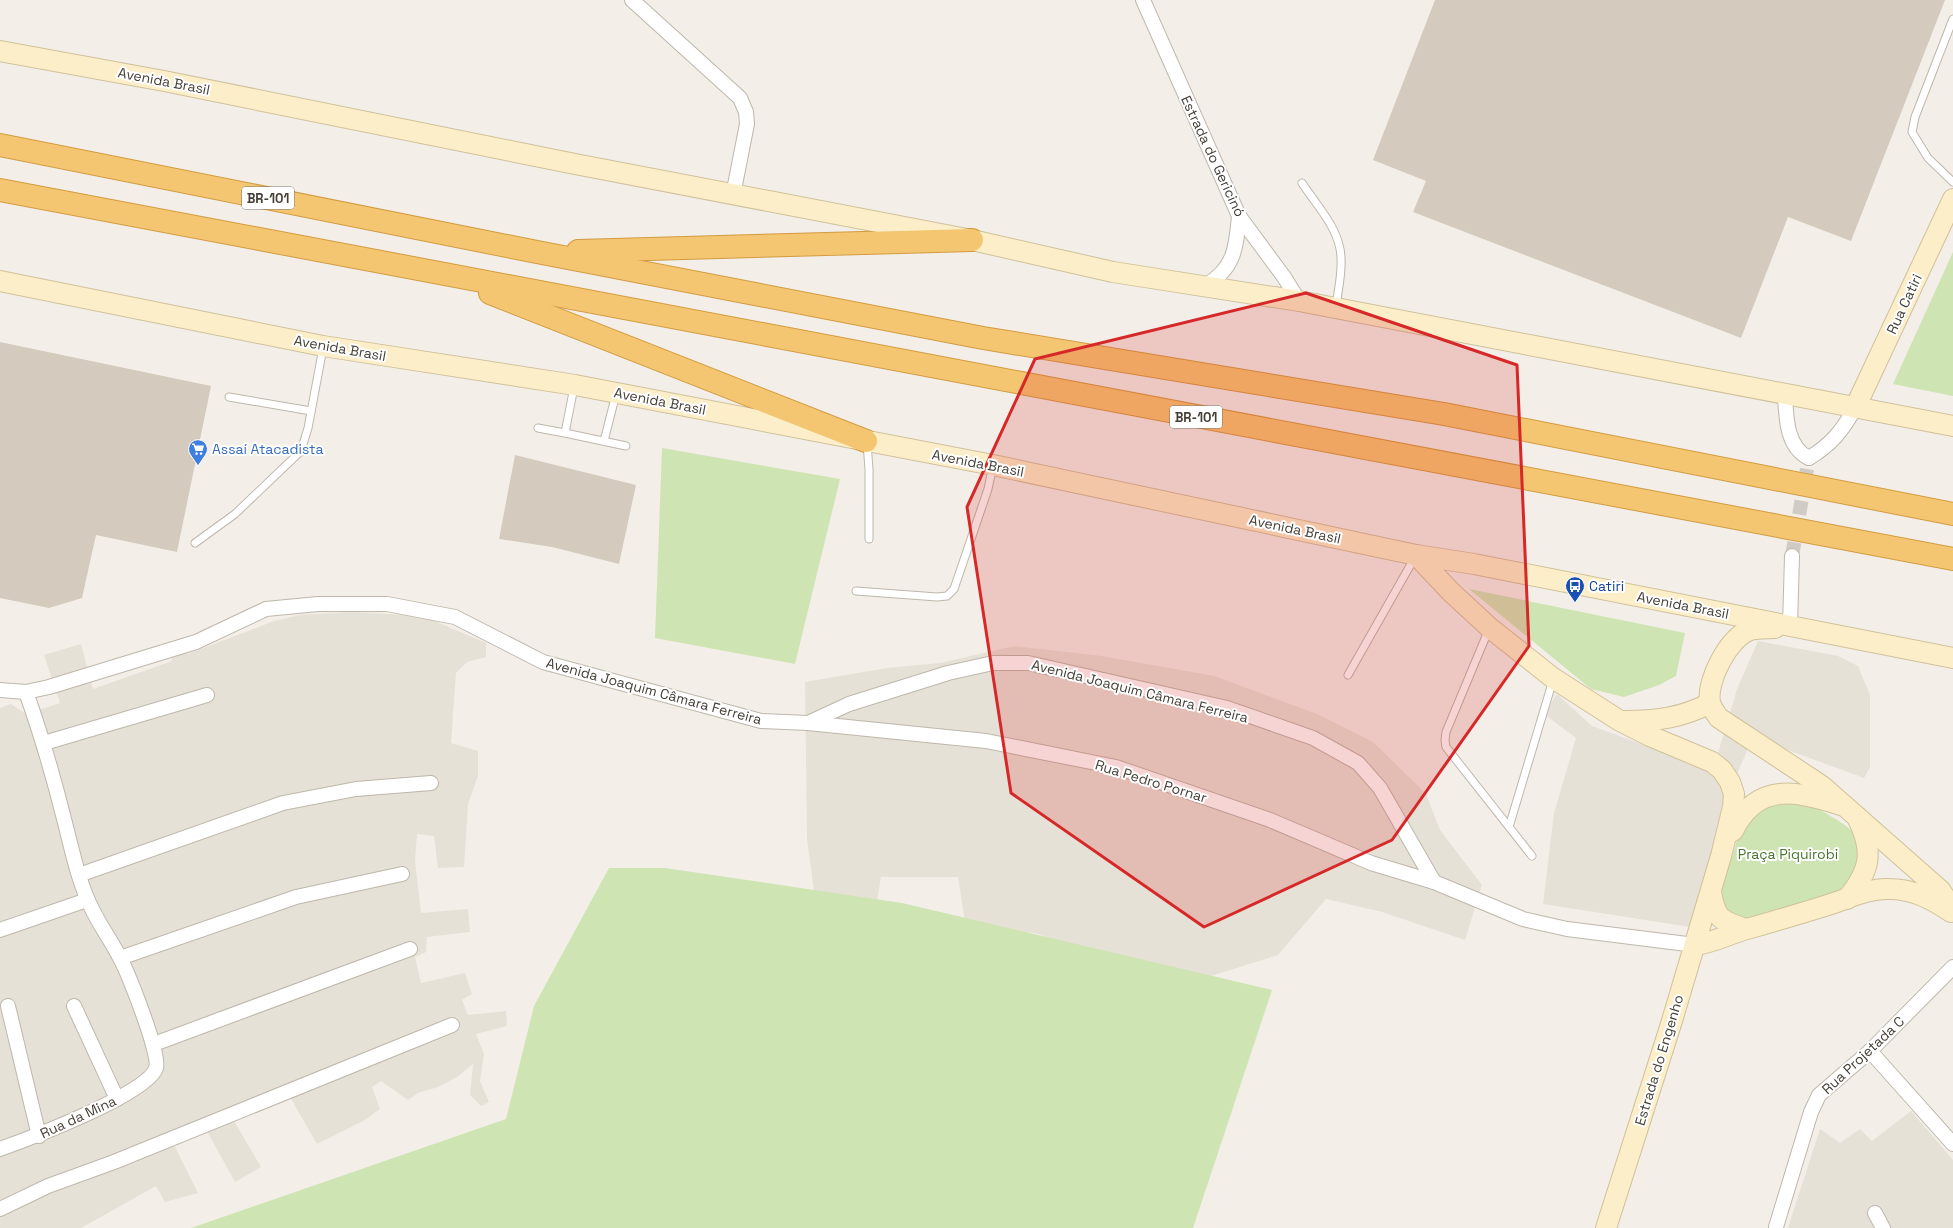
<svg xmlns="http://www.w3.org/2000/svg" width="1953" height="1228" font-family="'Space Grotesk',sans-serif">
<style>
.residential{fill:#e6e1d6}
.green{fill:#cfe4b3}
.building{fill:#d4cbbe}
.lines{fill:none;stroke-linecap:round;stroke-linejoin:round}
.street-tunnel{stroke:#d0ccc5;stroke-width:14;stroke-dasharray:14 7;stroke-linecap:butt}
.lane-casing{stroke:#beb7ab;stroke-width:9}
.street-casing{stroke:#beb7ab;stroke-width:16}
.secondary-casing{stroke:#d0c19a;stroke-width:22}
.highway-casing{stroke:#d39b41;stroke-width:24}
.lane{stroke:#fff;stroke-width:7}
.street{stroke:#fff;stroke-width:14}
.secondary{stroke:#fbeec9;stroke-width:20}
.highway{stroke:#f4c671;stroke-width:22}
.marked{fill:#d62828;fill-opacity:0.2;stroke:#d62828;stroke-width:3;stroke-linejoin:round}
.labels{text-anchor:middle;stroke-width:4;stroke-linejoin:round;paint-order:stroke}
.shield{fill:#fff;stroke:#7d7973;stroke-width:1}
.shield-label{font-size:13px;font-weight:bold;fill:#454037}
.street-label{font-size:14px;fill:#454037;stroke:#fff}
.shop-label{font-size:14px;fill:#366cbe;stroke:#fff;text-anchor:start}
.transit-label{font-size:14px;fill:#164399;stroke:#fff;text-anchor:start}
.park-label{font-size:14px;fill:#49742e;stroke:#fff}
</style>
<rect width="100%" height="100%" fill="#f3efe8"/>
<g class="residential">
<path d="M351,612l72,4 63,27v14l-19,5 -11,11 -5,70 27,8v25l-10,28 -4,63 -26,1 -4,-32 -17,-2 -2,27 6,52 47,-4 2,23 -43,5 -1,15 -11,5 6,26 44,-10 7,21 -10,6 6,15 38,-4 1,15 -31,8 8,20 -4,27 9,21 -8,4 -11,-11 3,-31 -16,13 -19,10 -20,6 -10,7 -27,-19 -9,6 8,22 -15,11 -48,24 -27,-47 -57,22 28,48 -26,15 -32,-58 -31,17 26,52 -33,9 -9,-16 -75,42h-81v-520l11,-4 15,10 34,-11 -16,-48 37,-11 12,45 79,-28 -1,-7 13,-4 4,4 86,-33 26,-6z"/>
<path d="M1758,641l80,15 20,10 12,29v72l-6,11 -87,-32 -23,-11 -24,55 -40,137 -147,-23 11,-91 22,-75 -32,-24 13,-20 35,32 121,44 24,-81z"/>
<path d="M1014,646l87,10 113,20 103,38 56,28 53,52 14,36 42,55 -17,55 -83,-28 -56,-13 -48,56 -112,35 -101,-47 -30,-10 -53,-6 -17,-5 -7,-45h-77l-9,54 -54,-11 -11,-81 -2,-157 82,-14 53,-5z"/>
<path d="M1911,1111l42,49v68h-165l32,-99 20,14 20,-14 12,12z"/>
</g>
<g class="green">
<path d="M1953,252v144l-60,-12z"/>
<path d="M662,448l178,31 -45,185 -140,-26z"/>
<path d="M1469,589l216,44 -9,43 -17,9 -35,12 -33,-8z"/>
<path d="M1765,803c10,0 30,-3 40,0 9,3 41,21 47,28 17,20 2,50 -17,63l-81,26 -24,-4 -11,-19 23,-72z"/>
<path d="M609,868h56l237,35 370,87 -79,238h-1002l315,-109 28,-113z"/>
</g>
<g class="building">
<path d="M1435,0h510l-94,241 -63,-24 -47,121 -328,-126 13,-31 -53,-21z"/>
<path d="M0,342l211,44 -34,166 -81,-17 -14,63 -33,10 -49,-10z"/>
<path d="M515,455l121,30 -17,79 -67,-17 -53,-8z"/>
</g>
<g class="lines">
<path class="street-tunnel" d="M1792,556l15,-87"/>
<defs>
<g id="lane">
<path d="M1953,19l-38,98 -3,15 16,26 25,24"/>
<path d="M1302,183c15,23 39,47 39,76 1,15 -3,32 -5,47"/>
<path d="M229,397l82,14"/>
<path d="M538,428l27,5 9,-46"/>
<path d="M565,433l61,13"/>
<path d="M604,441l12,-47"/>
<path d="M867,443l2,26v70"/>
<path d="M195,543l40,-29 66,-63 7,-23 15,-80"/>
<path d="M856,591l81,6 10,-1 7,-7 34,-100 5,-24"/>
<path d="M1489,629l-43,103 -1,8 1,7 86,109"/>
<path d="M1348,675l67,-118"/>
<path d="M1509,827l44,-147"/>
</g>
<g id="street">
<path d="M632,0l108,98 6,14 1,12 -14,71"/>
<path d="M1143,0l96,216 45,61 15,24"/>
<path d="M1205,286c30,-18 31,-38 34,-70"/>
<path d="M1785,394c1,22 1,53 24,64"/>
<path d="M1809,458c23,-14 33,-27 46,-50"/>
<path d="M1790,626l2,-70"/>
<path d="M0,690l26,2 23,-5 147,-45 70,-33 52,-5h69l68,13 88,45 218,59 47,2 178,18 130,26 154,53 101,43 63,19 89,37 44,10 128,16"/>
<path d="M808,723l41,-19 99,-31 45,-10h35l199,45 86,30 45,25 22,25 54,94"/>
<path d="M44,743l163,-48"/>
<path d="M79,875l204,-72 73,-14 75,-6"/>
<path d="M0,930l87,-30"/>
<path d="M120,958l176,-61 106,-23"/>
<path d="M8,1006l31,130"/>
<path d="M74,1006l43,93"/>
<path d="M154,1044l256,-95"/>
<path d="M1870,1051l83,93"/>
<path d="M0,1149c28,-10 148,-55 156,-81 5,-13 -28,-95 -36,-110 -8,-16 -19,-31 -27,-47 -15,-29 -21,-62 -29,-92 -11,-44 -23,-85 -38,-127"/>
<path d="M0,1209l48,-23 66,-24 338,-137"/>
<path d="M1875,1213l8,15"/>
<path d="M1776,1227l35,-115 8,-17 51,-44 83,-84"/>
</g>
<g id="secondary">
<path d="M0,51l164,30 411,83 397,76 141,32 186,29 654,125"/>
<path d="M0,281l323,65 252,39 418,80 423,90 58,9 479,94"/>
<path d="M1855,408l98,-209"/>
<path d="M1416,555l35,37 39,36 63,50 67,43 30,15 62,26 10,8 8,12 4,12 -1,13 -12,49 -50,168 -65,204"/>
<path d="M1775,628c-8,0 -18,0 -25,2 -21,7 -44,51 -40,72 1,5 6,12 9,16l103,68 118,104 13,19"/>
<path d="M1624,721c32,0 58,-3 86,-18"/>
<path d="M1733,831c24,-50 64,-40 108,-26"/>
<path d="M1711,891c4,28 10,30 35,38"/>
<path d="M1847,899c24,-29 27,-48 10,-82"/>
<path d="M1695,945c18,-2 34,-11 52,-16 28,-8 56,-16 84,-25 18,-6 39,-16 58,-15 24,0 43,10 62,23"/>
</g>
<g id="highway">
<path d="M0,145l537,107 446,86 461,76 509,100"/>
<path d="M0,190l1953,369"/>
<path d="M578,251l394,-11"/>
<path d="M490,293l376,148"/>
</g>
</defs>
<use href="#lane" class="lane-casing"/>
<use href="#street" class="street-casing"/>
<use href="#secondary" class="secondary-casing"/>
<use href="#highway" class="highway-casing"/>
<use href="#lane" class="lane"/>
<use href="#street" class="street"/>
<use href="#secondary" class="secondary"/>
<use href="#highway" class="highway"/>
</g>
<path class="marked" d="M1306,293l211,72 12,281 -137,194 -188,87 -193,-134 -44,-286 68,-148z"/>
<defs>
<symbol id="supermarket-pin" viewBox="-11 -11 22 30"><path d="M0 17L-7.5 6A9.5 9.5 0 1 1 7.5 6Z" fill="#3f7fe0" stroke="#fff"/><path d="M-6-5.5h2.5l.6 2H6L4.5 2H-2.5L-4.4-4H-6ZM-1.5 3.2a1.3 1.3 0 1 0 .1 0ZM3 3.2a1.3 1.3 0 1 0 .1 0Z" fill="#fff"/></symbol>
<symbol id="bus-pin" viewBox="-11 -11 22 30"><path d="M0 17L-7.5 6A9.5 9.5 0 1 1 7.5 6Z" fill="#1a4fb4" stroke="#fff"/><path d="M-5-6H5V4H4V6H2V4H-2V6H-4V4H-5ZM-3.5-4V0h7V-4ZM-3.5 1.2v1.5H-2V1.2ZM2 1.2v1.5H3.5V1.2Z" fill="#fff"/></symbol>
</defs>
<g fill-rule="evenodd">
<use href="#supermarket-pin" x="187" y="438" width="22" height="30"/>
<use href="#bus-pin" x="1564" y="575" width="22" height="30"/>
</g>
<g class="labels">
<g class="shield">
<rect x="242" y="187" width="52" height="22" rx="3"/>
<rect x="1170" y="406" width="52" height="22" rx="3"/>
</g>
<g class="shield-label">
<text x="268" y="203">BR-101</text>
<text x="1196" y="422">BR-101</text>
</g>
<g class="street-label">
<text transform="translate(164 81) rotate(11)" y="5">Avenida Brasil</text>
<text transform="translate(1213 156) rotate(65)" y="5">Estrada do Gericinó</text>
<text transform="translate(1904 304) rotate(-65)" y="5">Rua Catiri</text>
<text transform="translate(340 348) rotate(10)" y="5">Avenida Brasil</text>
<text transform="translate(660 401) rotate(11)" y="5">Avenida Brasil</text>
<text transform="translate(978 463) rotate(11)" y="5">Avenida Brasil</text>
<text transform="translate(1295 529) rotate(12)" y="5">Avenida Brasil</text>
<text transform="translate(1683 605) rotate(11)" y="5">Avenida Brasil</text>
<text transform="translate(654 691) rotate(15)" y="5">Avenida Joaquim Câmara Ferreira</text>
<text transform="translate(1140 691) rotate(14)" y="5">Avenida Joaquim Câmara Ferreira</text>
<text transform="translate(1151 781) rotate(17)" y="5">Rua Pedro Pornar</text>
<text transform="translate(1863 1055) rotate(-43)" y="5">Rua Projetada C</text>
<text transform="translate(1659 1060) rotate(-73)" y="5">Estrada do Engenho</text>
<text transform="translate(78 1117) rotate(-25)" y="5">Rua da Mina</text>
</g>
<g class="shop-label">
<text x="212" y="454">Assaí Atacadista</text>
</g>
<g class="transit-label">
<text x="1589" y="591">Catiri</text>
</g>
<g class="park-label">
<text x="1788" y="859">Praça Piquirobi</text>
</g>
</g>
</svg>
